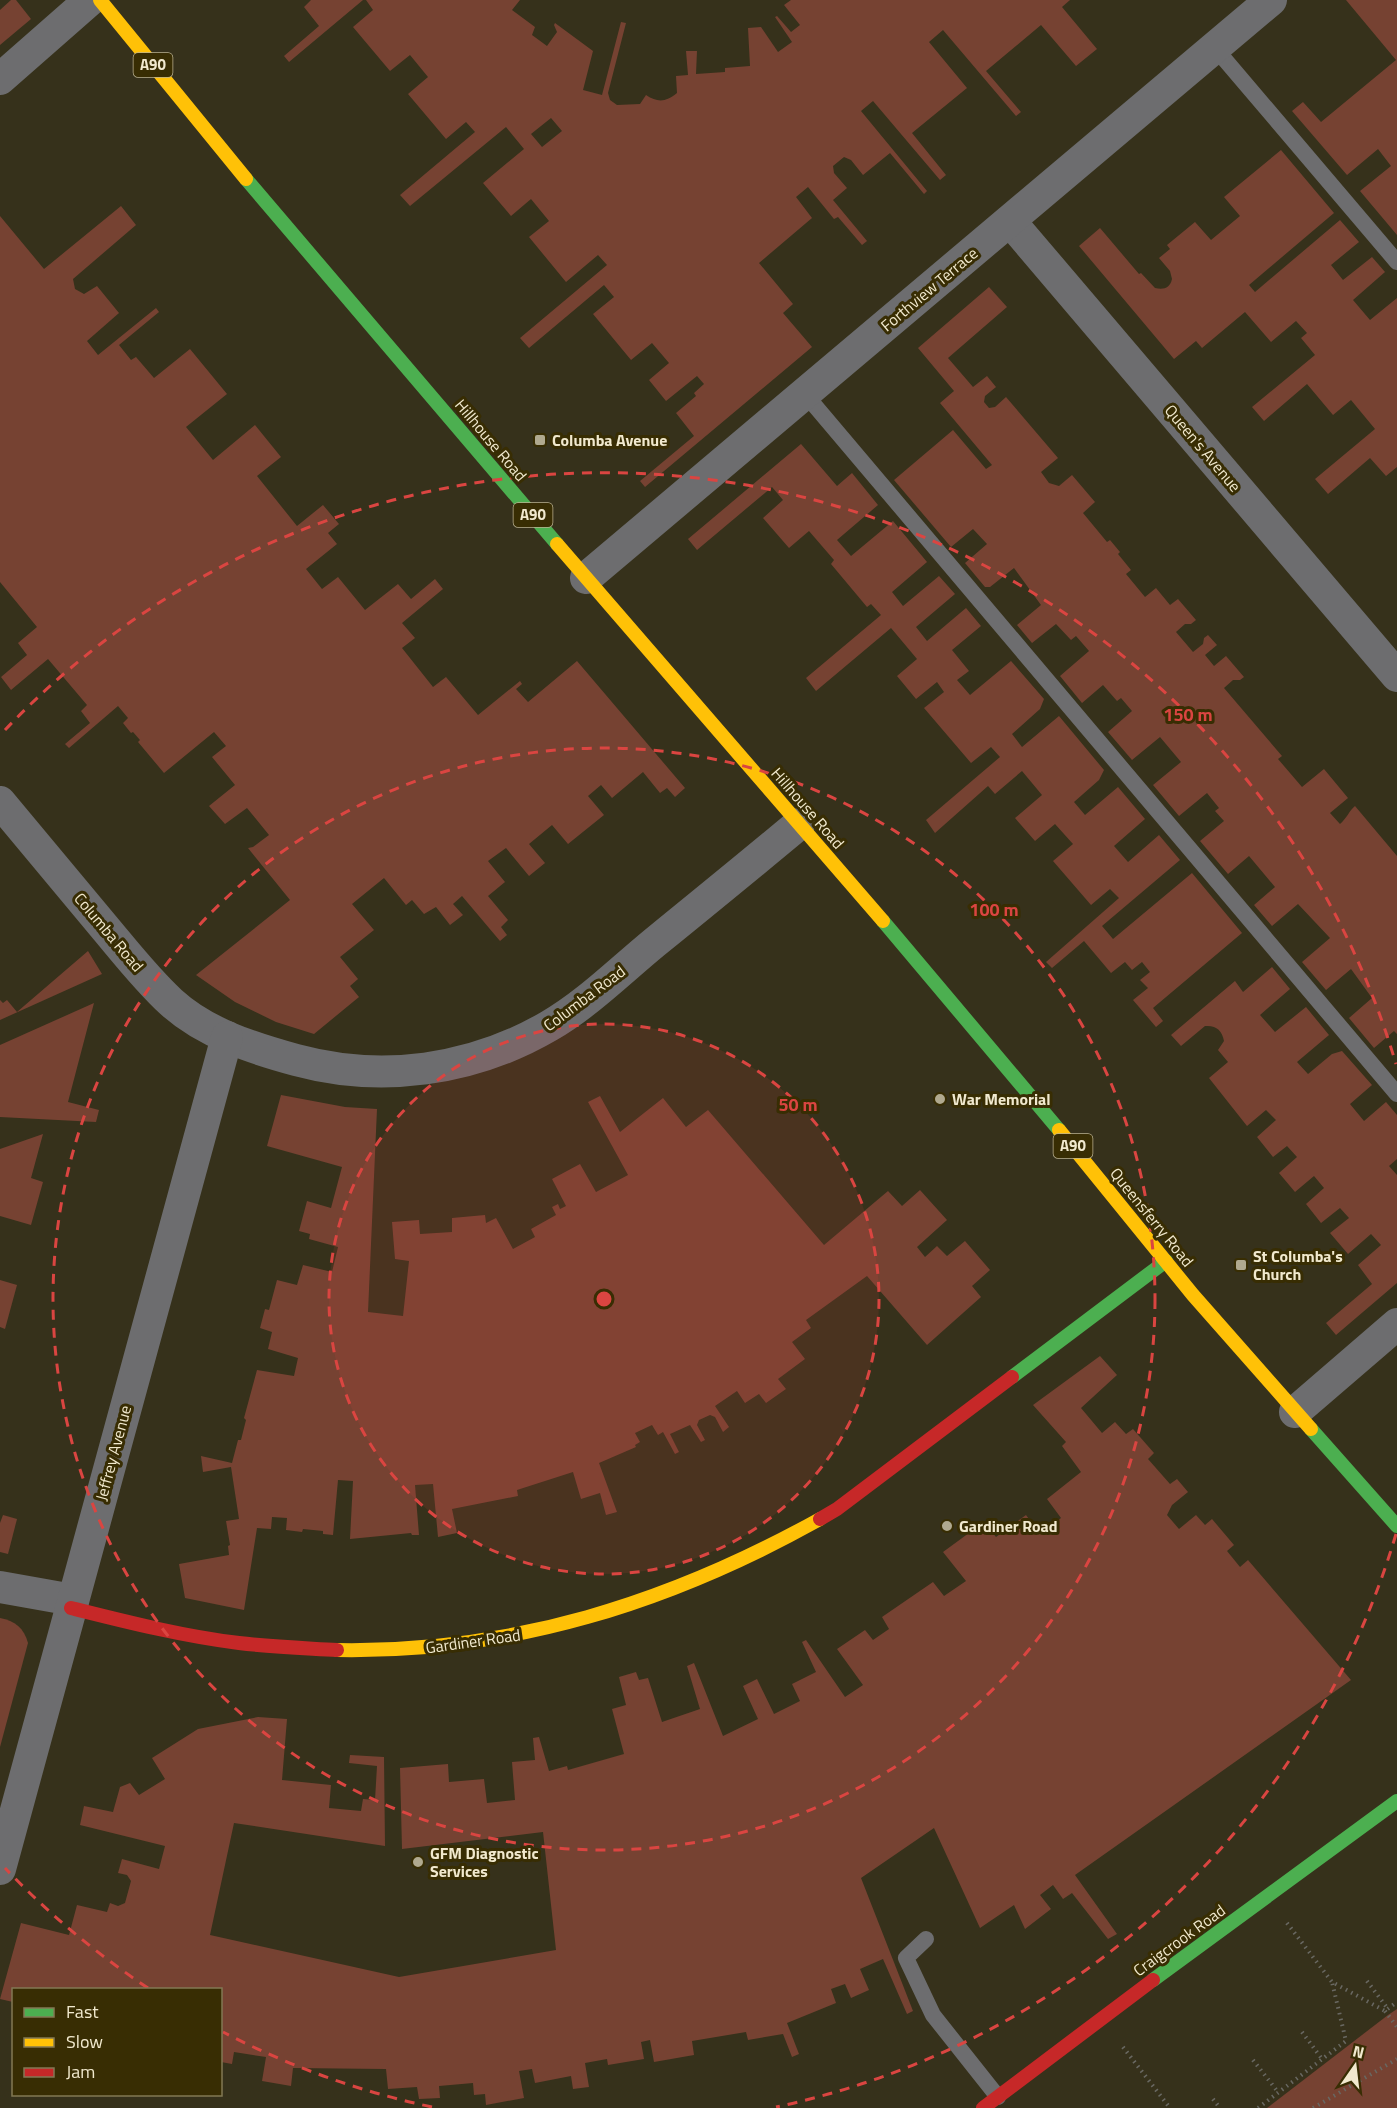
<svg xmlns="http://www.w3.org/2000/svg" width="1397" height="2108" font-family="'Titillium Web',sans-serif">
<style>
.green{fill:#764232;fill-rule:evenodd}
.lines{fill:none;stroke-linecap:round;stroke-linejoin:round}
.path{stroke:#696862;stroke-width:4;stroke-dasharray:1.5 4.5;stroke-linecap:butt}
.lane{stroke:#6d6d6f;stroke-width:16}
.street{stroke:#6d6d6f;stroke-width:32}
.fast{stroke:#4caf50;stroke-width:14}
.slow{stroke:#ffc107;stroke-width:14}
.jam{stroke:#c62828;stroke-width:14}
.ring{fill:none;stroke:#da4541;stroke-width:3;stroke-dasharray:10 8}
.poi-dot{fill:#b0a98f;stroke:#382d03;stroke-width:2}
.labels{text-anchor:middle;stroke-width:6;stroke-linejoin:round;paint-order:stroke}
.shield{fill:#382d03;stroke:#bab191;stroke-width:1.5}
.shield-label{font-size:15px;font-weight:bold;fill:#f1e9ce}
.street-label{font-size:16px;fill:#f1e9ce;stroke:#382d03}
.poi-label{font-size:16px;font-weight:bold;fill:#f1e9ce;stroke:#382d03;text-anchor:start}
.centre{fill:#da4541;stroke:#382d03;stroke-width:3}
.ring-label{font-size:18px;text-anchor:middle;font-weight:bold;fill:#da4541;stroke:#382d03;stroke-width:6;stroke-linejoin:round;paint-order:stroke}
</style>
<rect width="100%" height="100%" fill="#36311b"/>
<g class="green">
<path d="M11,0h5l15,19 -31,26v-35z"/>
<path d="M311,0h52l-74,62 -5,-6 35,-30 -15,-19z"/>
<path d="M366,0h154l-8,10 23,17 -3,8 15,11 10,-14 -3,-7 1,-2 38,28 -10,39 19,5 19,-73 5,1 -18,70 2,7 7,5 23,-1 6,-9c12,8 20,7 31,-2l-1,-17 12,-1 -2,-24h11l-1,23 29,-2v-4l25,-2 -2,-38 13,-1 17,25 14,-10 -17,-25 2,-1 14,16 9,-7 -16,-20 7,-5h279l-8,7 35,42 -21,17 -35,-41 -55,46 35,41 -5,4 -73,-86 -14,12 38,46 -55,45 34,42 -6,5 -67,-79 -12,10 66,80 -3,3 -34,-41 -27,22 -12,-15 -7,-3 -11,9 1,7 13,15 -14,12 34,41 -5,4 -24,-28 -4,2 -26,-32 -12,10 16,21 -53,45 34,41 -10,9 29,34 -167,140 -5,-6 54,-45 -18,-23 20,-17 -2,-3 10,-9 -7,-8 -31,25 -17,-21 20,-17 -17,-20 -21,17 -38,-46 21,-17 -10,-12 -75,63 -9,-10 87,-73 -9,-10 -32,27 -37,-45 20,-16 -18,-22 -20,17 -28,-33 41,-34 -18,-22 -96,79 -10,-11 75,-63 -9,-10 -20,17 -38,-45 20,-17 -18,-22 -20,16 -37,-44 20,-17zM551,118l11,13 -20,16 -11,-13z"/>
<path d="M1346,0h51v235l-37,-44 31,-25 -13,-17 -31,26 -55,-64 11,-9 18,20 75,-62z"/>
<path d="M1281,150l53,63 -85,72 6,7 85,-72 19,22 -28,23 12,15 29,-23 13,15 -32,28 17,20 27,-22v169l-11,9 -16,-18 -42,36 -13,-15 60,-50 -24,-29 -18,15 -26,-31 -43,37 -12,-14 63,-52 -14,-17 6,-5 -11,-12 -25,21 -26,-30 -43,36 -6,-7 -22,18 -95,-113 21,-18 39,46 2,-1 14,15c9,2 15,0 17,-9l-2,-8 -11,-13 11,-9 -3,-4 28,-23 16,18 29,-24 -16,-19z"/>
<path d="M121,206l15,19 -63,54 2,10 9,5 13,-8 22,27 -32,28 11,14 58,-47 3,4 -40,33 12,15 5,-3 18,21 36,-29 37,45 -41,33 27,33 42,-35 26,32 -24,19 40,50 26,-21 16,19 -11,9 9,11 -31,25 16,20 16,-12 27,33 33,-26 13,15 24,-20 8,10 -41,34 13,15 -13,10 31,39 13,-10 32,38 42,-34 2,3 -6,5 12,13 49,-41 108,127 -10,9 -8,-9 -7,5 -17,-21 -31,26 -11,-13 -13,11 16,19 -36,29 -16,-19 -23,19 16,19 -16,13 -23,-28 -18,13 17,21 -17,14 20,24 -7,7 6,8 -7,6 -38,-45 -9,8 10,11 -13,10 -14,-18 -12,7 -12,-14 -6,5 -22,-27 -32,26 22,26 -34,27 18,22 -8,7 9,11 -45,37 -38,-12 -41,-20 -39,-27 94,-75 -42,-52 5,-1 16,-12 -22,-27 -22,16 -16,-18 26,-21 -23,-28 14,-11 -12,-14 -50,41 -26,-31 2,-2 -7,-8 -2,1 -8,-10 5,-5 -10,-12 -49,42 -4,-4 25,-21 -9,-12 6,-6 -39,-46 -37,31 -10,-13 26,-22 -9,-12 19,-16 -37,-45v-366l44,53z"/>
<path d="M989,287l18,20 -59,51 25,29 14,-11 9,11 -11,9 -1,6 5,6 6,-1 11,-10 52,61 -17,14 8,11 10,3 13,-11 23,27 -12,11 24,29 3,-2 10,12 -2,2 13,16 -5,4 19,23 11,-9 14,17 8,-6 18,21 -5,4h-6l-9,8 17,20 10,-8 1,-6 4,-3 9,10 -12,10 9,11 12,-10 18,21 -4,3h-7l-9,8 58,68 -4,3 24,28 22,-18 24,29 -18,15 10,11c7,-6 9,-13 15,-18l42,50v178l-3,-3 -20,17 -25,-30 23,-20 -21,-29 -25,21 -24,-28 28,-24 -32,-34 -26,22 -18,-21 21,-18 -26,-31 -21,18 -28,-33 24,-20 -9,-10 4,-3 -12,-15 -28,23 -26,-31 28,-23 -21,-25 -28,23 -24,-28 24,-21 -11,-13 -4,3 -14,-16 -21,18 -22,-27 29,-25 -13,-15 -5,4 -15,-16 -24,19 -15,-18 24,-20 -27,-37 -24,19h-5l-20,-24 22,-19 -14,-15 -22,18 -57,-67 59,-50 33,39 6,-4 -52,-62 14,-12 -36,-43z"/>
<path d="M801,444l36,42 15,-13 26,32 -41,35 14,16 42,-35 34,41 -35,30 11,14 36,-30 16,18 -39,33 11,14 39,-33 15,18 -29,24 17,21 -12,9 13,15 41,-34 33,38 -4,10 -28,25 10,13 37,-31 45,54 -5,10 -25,22 11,13 33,-28 27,32 -31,27 14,16 31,-27 21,25 -78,66 11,13 79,-66 50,60 -89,75 10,13 -7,6 -23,-27 15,-12 -8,-8 10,-8 -8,-10 -10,8 -7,-8 -14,11 -27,-32 -32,27 -6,-6 73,-64 -9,-9 -19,16 -38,-44 20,-17 -18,-20 -20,17 -20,-23 27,-23 -20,-24 -27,23 -7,-8 -53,47 -9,-13 74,-63 -9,-10 -20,16 -47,-55 20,-16 -7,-10 -21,17 -19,-23 20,-17 -26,-31 -75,63 -10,-13 75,-63 -10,-11 -4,3 -36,-43 3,-4 -25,-29 -20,17 -26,-30 20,-18 -11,-13 -75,63 -9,-11z"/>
<path d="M88,951l14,23 -102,46v-20l3,3 4,-3 10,12z"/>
<path d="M1272,967l18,22 -30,26 15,17 31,-25 23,28 -32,27 11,12 24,-20 10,-3 30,34 -22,19 14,17 22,-19 11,13v44l-8,7 8,9v108l-61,52 -10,-12 46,-39 -14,-19 23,-20 -10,-11 -23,20 -18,-21 19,-15 -9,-10 -19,15 -15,-19 18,-16 -10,-12 -19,16 -16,-19 18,-16 -10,-11 -14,11 -16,-20 19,-17 -10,-10 -19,16 -38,-48 19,-16 -10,-12 6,-9c-2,-11 -8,-16 -19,-15l-24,20 -10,-11 64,-54 8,11z"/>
<path d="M94,1003l-26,99 31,8 -3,12 -96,-5v-72z"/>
<path d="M281,1095l64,12 32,2 -9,203 35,4 6,-55 -14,-2 -3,-37 27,-2 1,14 32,-2v-14l33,-3 1,8 10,-5 17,31 22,-12 -4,-8 25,-14 -4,-8 6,-3 2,5 6,-3 -14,-27 28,-15 16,28 32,-17 -40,-73 12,-6 20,36 43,-34 23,29 22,-17 116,135 64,-54 14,15 18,-16 27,30 -30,27 8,10 12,-11 10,10 18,-15 25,29 -18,16 9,11 -54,48 -60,-69 -61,44 5,8 -19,14 13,17 -27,20 8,10 -20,14 -7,-9 -14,9 -8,-12 -22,15 14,21 -6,5 -8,-15 -5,-2 -11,5 -2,5 8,15 -4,2 -11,-17 -20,9 9,18 -4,2 -12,-22 -5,3 -6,-10 -17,8 5,9 -5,3 1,2 -37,16 18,49 -11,3 -6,-22 -19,6 -8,-27 -56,18 1,6 -66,13 5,24 -19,4 -5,-53 -18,1 4,50h-7l-1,-2 -61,6 3,-58 -15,-1 -5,55 -10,-1v-3l-20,-2 -1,3 -16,-2 1,-12 -15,-1 -1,12 -14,-1 -13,82 -59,-12 -6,-34 50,-9 -1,-9 2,-1 -4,-24 13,-2 -8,-52 -28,5 -2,-16 31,7 6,-23h3l5,-20 -2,-2 13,-48 37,6 4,-18 -30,-9 4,-17 -12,-4 5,-19 4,1 8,-30 20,5 6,-20 29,7 6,-25 -29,-8 1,-5 -11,-3 8,-30 24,7 11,-41 -75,-21z"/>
<path d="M43,1134l-12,44 12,4 -12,43 -31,-9v-67z"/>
<path d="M0,1280l17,5 -12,44 -5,-2z"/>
<path d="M1100,1356l17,19 -36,33 21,25 13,-11 11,12 7,-5 21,24 -6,6 22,25 7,-5 11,13 -16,13 -5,10 12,14 17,-14 9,10 7,-6 22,26 -7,6 13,16 8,-7 103,120 -276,195 42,59 -9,5 -36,-46 -9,6 -10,-14 -13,10 11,14 -26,20 -11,-24 -34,23 -46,-100 -73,50 52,133 -6,3 -24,-55 -23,10 9,21 -18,8 -6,-14 -14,5 5,14 -49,20 12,31 -7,3 -9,-23 -35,6 -2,-8 -54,9 2,14 -40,7 -4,-22 -9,2 3,17 -36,6 -1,-6 -22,4 4,24 -16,2 -2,-13 -36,7 -3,-14 -13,2 5,27 -38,7 -1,-11 -11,1 -1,-12 -34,3 1,12 -21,1 -2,-12 -29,2 -2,-20 -93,-1 -2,18 -29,-5 4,-24 -32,-5 -2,12 -11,-2 -1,-72h-206l-1,12 -13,-3 21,-76 48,12 8,-30 30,7 3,-9 8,3 7,-3 6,-22 -4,-6 -9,-2 4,-14 37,10 6,-23 -85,-21 4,-19 29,6 7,-25 10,-4 9,12 26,-16 -13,-21 46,-29 60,-12 29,2 -5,61 49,5 -2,23 32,3 2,-12 12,1 2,-34 -28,-3 1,-8 34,2 1,89 -151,-23 -24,112 189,42 157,-27 -13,-118 -141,17 -2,-81 48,-4 1,18 35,-3 3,24 28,-3 -3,-38 23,-2 -2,-22 6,-1 10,34 18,-5 1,4 56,-16 -12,-45 14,-4 -7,-28 17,-5 3,8 9,-2 14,44 38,-13 -13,-43 7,-3 29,73 35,-17 -15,-33 14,-7 17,35 26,-13 -8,-17 24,-12 -14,-30 4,-2 39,57 18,-12 -26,-36 28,-19 8,10 16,-11 -7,-12 51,-35 11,14 22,-15 -23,-29 41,-30 12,15 30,-22 14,19 21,-16 -14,-19 34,-27 -19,-26 4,-4 -33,-37z"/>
<path d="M3,1515l14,4 -9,35 -8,-2v-29z"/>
<path d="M0,1618c15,3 24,10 28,25l-28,104z"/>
<path d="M1397,2009v99h-130l121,-93z"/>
</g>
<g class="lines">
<g class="path">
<path d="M1287,1923l45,59 53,29 12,-9"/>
<path d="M1367,1981l21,28"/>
<path d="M1385,2011l12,16"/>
<path d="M1302,2032l20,27"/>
<path d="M1123,2047l47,61"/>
<path d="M1253,2060l25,32"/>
<path d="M1213,2099l7,9"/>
<path d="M1258,2108l88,-67 -14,-59"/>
<path d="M1313,2108l84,-49"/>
</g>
<g class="lane">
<path d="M1215,48l182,214"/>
<path d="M805,394l592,700"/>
<path d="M926,1939l-20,19 27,57 65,82"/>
</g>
<g class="street">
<path d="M0,79l90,-79"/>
<path d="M1010,221l387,455"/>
<path d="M586,578l685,-578"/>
<path d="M0,802c35,42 70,84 105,126 21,25 42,52 66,74 34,31 81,46 125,58 85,23 176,11 253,-34 38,-22 71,-55 105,-83 48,-39 97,-79 145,-119"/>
<path d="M1295,1412l102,-88"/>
<path d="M0,1587l73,13"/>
<path d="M0,1869l227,-832"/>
</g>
<g class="fast">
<path d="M246,179l311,365"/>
<path d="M883,921l176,209"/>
<path d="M1012,1377l154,-116"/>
<path d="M1311,1429l86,97"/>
<path d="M1153,1980l244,-179"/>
</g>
<g class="slow">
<path d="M100,0l146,179"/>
<path d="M557,544l326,377"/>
<path d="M1059,1130l134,165 118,134"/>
<path d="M337,1650c174,3 332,-47 483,-131"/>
</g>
<g class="jam">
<path d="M820,1519l17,-10 175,-132"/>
<path d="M71,1608c56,14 111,28 168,35 32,4 65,5 98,7"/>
<path d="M983,2108l170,-128"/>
</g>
</g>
<circle cx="604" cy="1299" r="275" fill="#da4541" fill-opacity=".12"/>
<g class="ring">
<circle cx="604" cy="1299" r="275"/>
<circle cx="604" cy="1299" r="551"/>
<path d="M1396 1534A826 826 0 0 1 776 2107M432 2107A826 826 0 0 1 223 2032M148 1988A826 826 0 0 1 5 1868M5 730A826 826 0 0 1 1396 1064"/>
</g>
<g class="poi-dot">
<rect x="534" y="434" width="12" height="12" rx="3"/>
<circle cx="940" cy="1099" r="6"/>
<rect x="1235" y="1259" width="12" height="12" rx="3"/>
<circle cx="947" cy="1526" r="6"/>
<circle cx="418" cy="1862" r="6"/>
</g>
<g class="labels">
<g class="shield">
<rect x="133.5" y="53" width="39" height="24" rx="4.5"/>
<rect x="513.5" y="503" width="39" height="24" rx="4.5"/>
<rect x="1053.5" y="1134" width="39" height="24" rx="4.5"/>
</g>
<g class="shield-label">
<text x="153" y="70">A90</text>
<text x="533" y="520">A90</text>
<text x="1073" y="1151">A90</text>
</g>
<g class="street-label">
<text transform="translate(929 289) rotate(-40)" y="6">Forthview Terrace</text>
<text transform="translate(491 440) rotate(50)" y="6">Hillhouse Road</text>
<text transform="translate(1203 448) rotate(50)" y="6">Queen's Avenue</text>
<text transform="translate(808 808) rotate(49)" y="6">Hillhouse Road</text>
<text transform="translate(109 932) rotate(50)" y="6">Columba Road</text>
<text transform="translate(584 998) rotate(-37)" y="6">Columba Road</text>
<text transform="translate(1152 1217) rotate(51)" y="6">Queensferry Road</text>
<text transform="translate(113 1453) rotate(-75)" y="6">Jeffrey Avenue</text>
<text transform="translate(473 1641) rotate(-8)" y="6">Gardiner Road</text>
<text transform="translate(1179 1940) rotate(-36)" y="6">Craigcrook Road</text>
</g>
<g class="poi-label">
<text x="552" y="446">Columba Avenue</text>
<text x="952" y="1105">War Memorial</text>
<text x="1253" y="1262">St Columba's<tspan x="1253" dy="18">Church</tspan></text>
<text x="959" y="1532">Gardiner Road</text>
<text x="430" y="1859">GFM Diagnostic<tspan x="430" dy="18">Services</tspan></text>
</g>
</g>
<circle cx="604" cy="1299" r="9" class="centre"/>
<g class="ring-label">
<text x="1188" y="721">150 m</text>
<text x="994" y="916">100 m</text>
<text x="798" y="1111">50 m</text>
</g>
<rect x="12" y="1988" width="210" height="108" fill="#382d03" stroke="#827854" stroke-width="1.5"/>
<rect x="24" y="2008" width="30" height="9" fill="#4caf50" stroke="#827854" stroke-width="1.5"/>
<text x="66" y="2018" font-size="18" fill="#f1e9ce">Fast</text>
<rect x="24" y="2038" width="30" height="9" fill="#ffc107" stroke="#827854" stroke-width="1.5"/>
<text x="66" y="2048" font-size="18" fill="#f1e9ce">Slow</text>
<rect x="24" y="2068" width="30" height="9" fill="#c62828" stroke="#827854" stroke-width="1.5"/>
<text x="66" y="2078" font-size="18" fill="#f1e9ce">Jam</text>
<g transform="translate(1355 2066) rotate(14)" stroke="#382d03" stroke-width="4.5" paint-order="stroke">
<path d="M0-4.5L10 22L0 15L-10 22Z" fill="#f1e9ce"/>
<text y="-9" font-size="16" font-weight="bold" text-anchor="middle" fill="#f1e9ce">N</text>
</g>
</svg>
